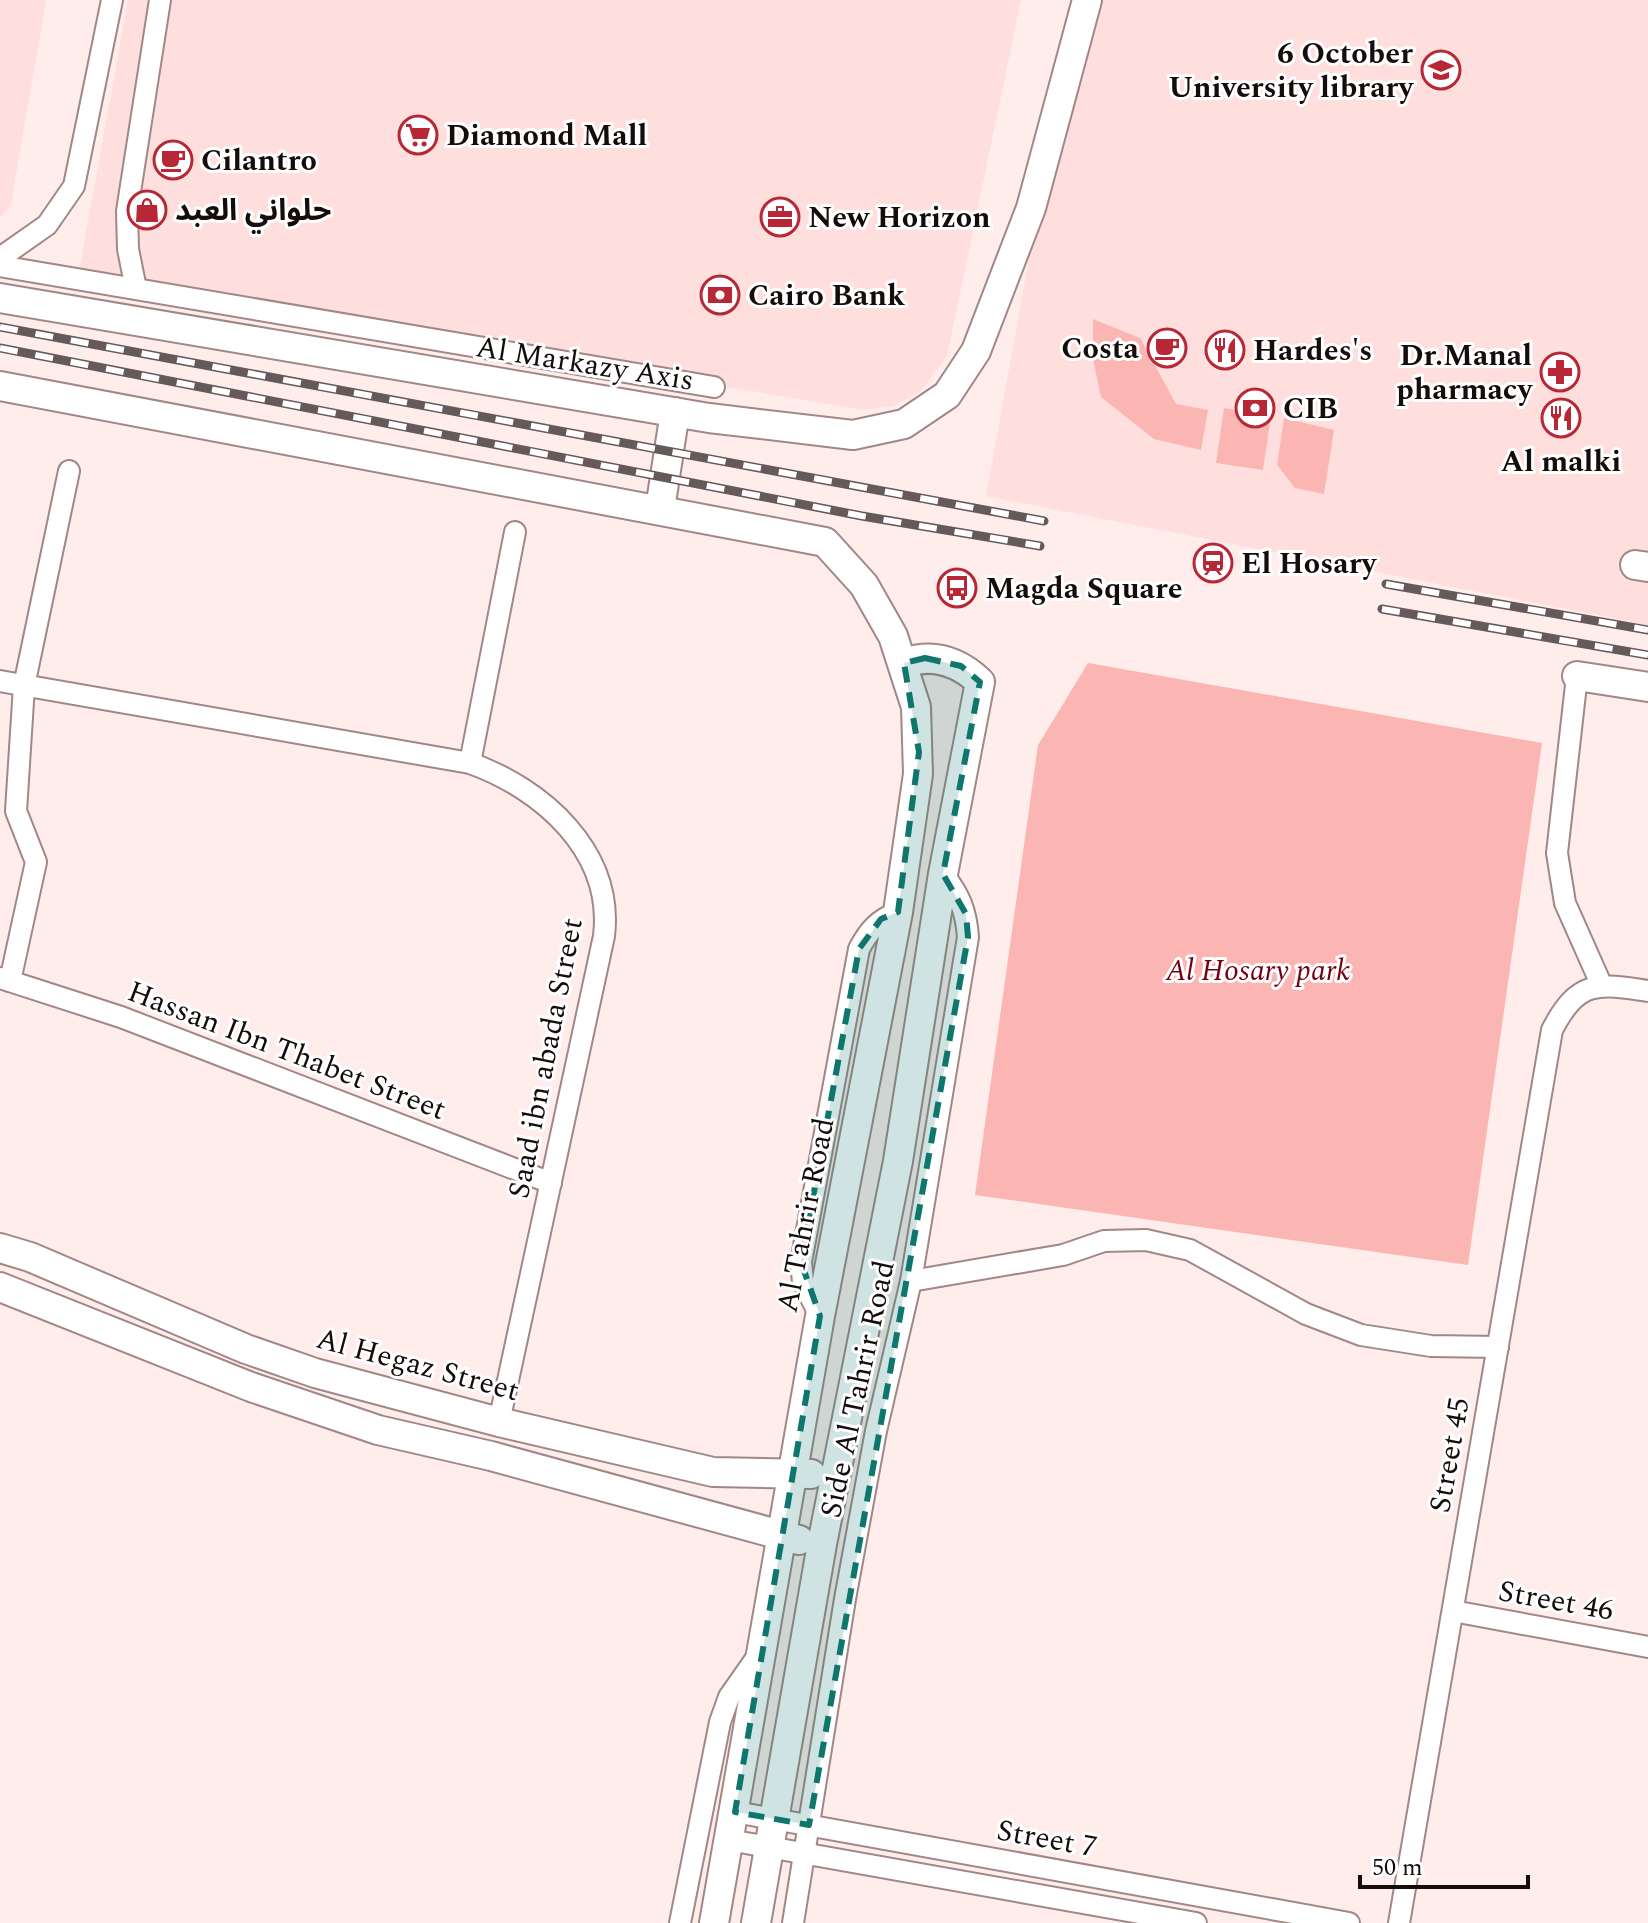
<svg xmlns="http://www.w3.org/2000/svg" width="1648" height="1923" font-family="Spectral,'Noto Sans Arabic',serif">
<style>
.built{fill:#fedfdd}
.green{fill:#fbb5b2}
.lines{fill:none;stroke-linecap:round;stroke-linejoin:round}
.street-casing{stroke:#a18785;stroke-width:24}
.secondary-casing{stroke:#a18785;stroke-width:32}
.street{stroke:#fff;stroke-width:20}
.secondary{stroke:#fff;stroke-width:28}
.rail-casing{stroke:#655959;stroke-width:9}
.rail{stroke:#fff;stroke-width:6;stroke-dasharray:18;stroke-linecap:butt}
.marked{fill:#0f766e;fill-opacity:0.2;stroke:#0f766e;stroke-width:6;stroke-dasharray:16 10;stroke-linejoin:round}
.labels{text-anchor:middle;stroke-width:6;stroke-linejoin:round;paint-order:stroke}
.poi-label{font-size:30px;font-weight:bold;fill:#150c0c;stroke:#fff;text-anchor:start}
.street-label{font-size:30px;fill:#150c0c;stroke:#fff}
.park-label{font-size:30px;font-style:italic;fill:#730014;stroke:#fff}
</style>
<rect width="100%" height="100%" fill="#ffedec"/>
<g class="built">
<path d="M0,0h46l-35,204 -11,14z"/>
<path d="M128,0h893l-74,356 -26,35 -27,15 -30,4 -786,-133z"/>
<path d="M1076,0h572v625l-662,-129z"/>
</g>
<g class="green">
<path d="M1093,319l47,19 36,66 32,6 -7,40 -47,-11 -53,-42 -8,-38z"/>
<path d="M1224,408l47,8 -8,54 -47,-7z"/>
<path d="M1284,418l50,12 -10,64 -29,-6 -18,-23z"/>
<path d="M1088,663l454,80 -74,522 -493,-70 63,-450z"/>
</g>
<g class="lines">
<defs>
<g id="street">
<path d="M0,258l47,-33 27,-39 38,-186"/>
<path d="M0,266l714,121"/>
<path d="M136,289l-8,-40 -1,-38 33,-211"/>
<path d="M1577,676l-20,177 8,50 36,81"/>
<path d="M0,681l470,82c73,26 144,89 134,173l-105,486"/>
<path d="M470,763l45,-231"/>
<path d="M0,978l121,39 430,166"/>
<path d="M10,981l26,-119 -20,-51 8,-125 45,-215"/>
<path d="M911,1281l152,-26 41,-14 42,-1 44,10 116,64 55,21 70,11 67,1"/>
<path d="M820,1316l-17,-34 -2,-20 58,-313c10,-19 19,-29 39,-37"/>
<path d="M1453,1611l195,36"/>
<path d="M735,1812l614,111"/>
<path d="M729,1840l467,83"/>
<path d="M680,1923l40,-201 9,-25 28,-40"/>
<path d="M793,1923l52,-324 31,-168 35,-150 57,-344c-2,-27 -9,-43 -25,-63"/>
<path d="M1399,1923l153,-893c26,-50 45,-47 96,-39"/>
</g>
<g id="secondary">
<path d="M0,298l709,120 144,17 51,-11 43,-29 29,-44 55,-143 56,-208"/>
<path d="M0,386l825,156 39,43 29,51 23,71 2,67 -20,138 -78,404 -106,607"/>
<path d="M660,509l15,-97"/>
<path d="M1635,565l13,2"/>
<path d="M1577,676l71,11"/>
<path d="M0,1248l30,9 216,92 69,24 184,49 214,50 98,2"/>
<path d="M0,1287l251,100 127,43 113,26 308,84"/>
<path d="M756,1923l66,-379 76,-383 45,-287 37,-192c-22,-21 -47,-29 -76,-19"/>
</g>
</defs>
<use href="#street" class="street-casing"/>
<use href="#secondary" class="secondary-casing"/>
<use href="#street" class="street"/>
<use href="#secondary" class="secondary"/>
<defs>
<g id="rail">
<path d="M0,327l1044,194"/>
<path d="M0,348l862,168 178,30"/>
<path d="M1386,584l262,46"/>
<path d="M1382,609l266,46"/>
</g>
</defs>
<use href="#rail" class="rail-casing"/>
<use href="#rail" class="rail"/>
</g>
<path class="marked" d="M925,658l36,8 19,16 -37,192 23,40 2,23 -159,888 -74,-13 85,-496 -19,-54 58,-313 22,-30 17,-7 21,-160 -15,-89z"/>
<defs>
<symbol id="university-ring" viewBox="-11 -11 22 22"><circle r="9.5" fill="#fff" stroke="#b82735" stroke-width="1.5"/><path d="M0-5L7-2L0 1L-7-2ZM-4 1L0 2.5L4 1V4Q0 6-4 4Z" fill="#b82735"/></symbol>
<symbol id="supermarket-ring" viewBox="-11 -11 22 22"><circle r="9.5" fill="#fff" stroke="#b82735" stroke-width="1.5"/><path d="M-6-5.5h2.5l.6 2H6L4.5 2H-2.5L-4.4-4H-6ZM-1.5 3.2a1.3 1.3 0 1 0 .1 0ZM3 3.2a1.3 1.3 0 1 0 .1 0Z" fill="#b82735"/></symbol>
<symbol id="cafe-ring" viewBox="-11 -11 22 22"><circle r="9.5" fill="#fff" stroke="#b82735" stroke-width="1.5"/><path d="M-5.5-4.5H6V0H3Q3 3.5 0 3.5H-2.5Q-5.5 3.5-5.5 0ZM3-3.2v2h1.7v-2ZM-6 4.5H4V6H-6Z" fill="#b82735"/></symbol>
<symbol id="shop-ring" viewBox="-11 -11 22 22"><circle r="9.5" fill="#fff" stroke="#b82735" stroke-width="1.5"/><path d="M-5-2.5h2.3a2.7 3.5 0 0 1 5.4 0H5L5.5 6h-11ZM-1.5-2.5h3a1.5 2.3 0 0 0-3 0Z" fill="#b82735"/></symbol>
<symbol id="office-ring" viewBox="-11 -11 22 22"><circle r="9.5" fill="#fff" stroke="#b82735" stroke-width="1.5"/><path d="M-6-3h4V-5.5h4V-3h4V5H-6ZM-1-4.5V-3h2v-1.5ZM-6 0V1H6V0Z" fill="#b82735"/></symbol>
<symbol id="bank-ring" viewBox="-11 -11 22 22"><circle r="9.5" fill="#fff" stroke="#b82735" stroke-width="1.5"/><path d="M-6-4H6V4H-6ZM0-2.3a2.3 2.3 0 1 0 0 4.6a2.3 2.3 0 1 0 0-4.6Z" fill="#b82735"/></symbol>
<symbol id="restaurant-ring" viewBox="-11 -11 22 22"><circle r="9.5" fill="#fff" stroke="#b82735" stroke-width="1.5"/><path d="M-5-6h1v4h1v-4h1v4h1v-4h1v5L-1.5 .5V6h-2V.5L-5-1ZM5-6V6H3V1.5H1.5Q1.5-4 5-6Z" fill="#b82735"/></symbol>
<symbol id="pharmacy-ring" viewBox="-11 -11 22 22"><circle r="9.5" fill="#fff" stroke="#b82735" stroke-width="1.5"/><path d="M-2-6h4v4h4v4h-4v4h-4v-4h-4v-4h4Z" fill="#b82735"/></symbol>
<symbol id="station-ring" viewBox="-11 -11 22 22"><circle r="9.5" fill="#fff" stroke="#b82735" stroke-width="1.5"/><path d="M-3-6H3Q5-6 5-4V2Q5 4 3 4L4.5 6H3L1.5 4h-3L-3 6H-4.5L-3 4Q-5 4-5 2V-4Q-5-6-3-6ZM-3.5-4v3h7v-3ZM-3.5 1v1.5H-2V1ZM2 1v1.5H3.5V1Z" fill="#b82735"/></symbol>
<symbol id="bus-ring" viewBox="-11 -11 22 22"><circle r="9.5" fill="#fff" stroke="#b82735" stroke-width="1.5"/><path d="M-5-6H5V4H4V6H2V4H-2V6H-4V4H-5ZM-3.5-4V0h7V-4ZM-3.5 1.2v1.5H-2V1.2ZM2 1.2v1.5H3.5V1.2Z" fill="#b82735"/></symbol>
</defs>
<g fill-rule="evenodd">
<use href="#university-ring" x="1419" y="48" width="44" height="44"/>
<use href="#supermarket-ring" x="396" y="113" width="44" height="44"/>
<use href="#cafe-ring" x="151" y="138" width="44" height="44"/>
<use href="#shop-ring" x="125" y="188" width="44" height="44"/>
<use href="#office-ring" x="758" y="195" width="44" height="44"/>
<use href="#bank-ring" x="698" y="273" width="44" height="44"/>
<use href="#cafe-ring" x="1145" y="326" width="44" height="44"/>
<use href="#restaurant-ring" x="1203" y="328" width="44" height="44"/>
<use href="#pharmacy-ring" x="1538" y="350" width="44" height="44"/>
<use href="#bank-ring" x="1233" y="386" width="44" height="44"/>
<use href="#restaurant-ring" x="1539" y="396" width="44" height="44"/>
<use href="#station-ring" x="1191" y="541" width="44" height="44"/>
<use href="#bus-ring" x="935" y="566" width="44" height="44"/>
</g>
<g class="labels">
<g class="poi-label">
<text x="1413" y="63" text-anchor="end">6 October<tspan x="1413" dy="34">University library</tspan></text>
<text x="446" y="145">Diamond Mall</text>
<text x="201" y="170">Cilantro</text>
<text x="175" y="220">حلواني العبد</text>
<text x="808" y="227">New Horizon</text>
<text x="748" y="305">Cairo Bank</text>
<text x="1139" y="358" text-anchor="end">Costa</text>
<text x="1253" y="360">Hardes's</text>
<text x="1532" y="365" text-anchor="end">Dr.Manal<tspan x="1532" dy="34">pharmacy</tspan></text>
<text x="1283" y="418">CIB</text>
<text x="1561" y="471" text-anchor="middle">Al malki</text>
<text x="1241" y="573">El Hosary</text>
<text x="985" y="598">Magda Square</text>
</g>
<g class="street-label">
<text transform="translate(585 363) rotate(9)" y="10">Al Markazy Axis</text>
<text transform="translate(287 1050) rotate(21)" y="10">Hassan Ibn Thabet Street</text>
<text transform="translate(545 1058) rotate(-79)" y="10">Saad ibn abada Street</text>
<text transform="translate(805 1215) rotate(-79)" y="10">Al Tahrir Road</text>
<text transform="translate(418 1364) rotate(15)" y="10">Al Hegaz Street</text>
<text transform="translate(857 1389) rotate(-78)" y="10">Side Al Tahrir Road</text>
<text transform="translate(1449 1455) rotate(-80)" y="10">Street 45</text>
<text transform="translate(1556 1600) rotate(10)" y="10">Street 46</text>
<text transform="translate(1047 1838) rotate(10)" y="10">Street 7</text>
</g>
<g class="park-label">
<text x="1258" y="980">Al Hosary park</text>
</g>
</g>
<path d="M1360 1875v12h168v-12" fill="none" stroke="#150c0c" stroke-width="4"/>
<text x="1372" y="1875" font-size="24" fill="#150c0c" stroke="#ffffff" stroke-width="6" paint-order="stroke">50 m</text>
</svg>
